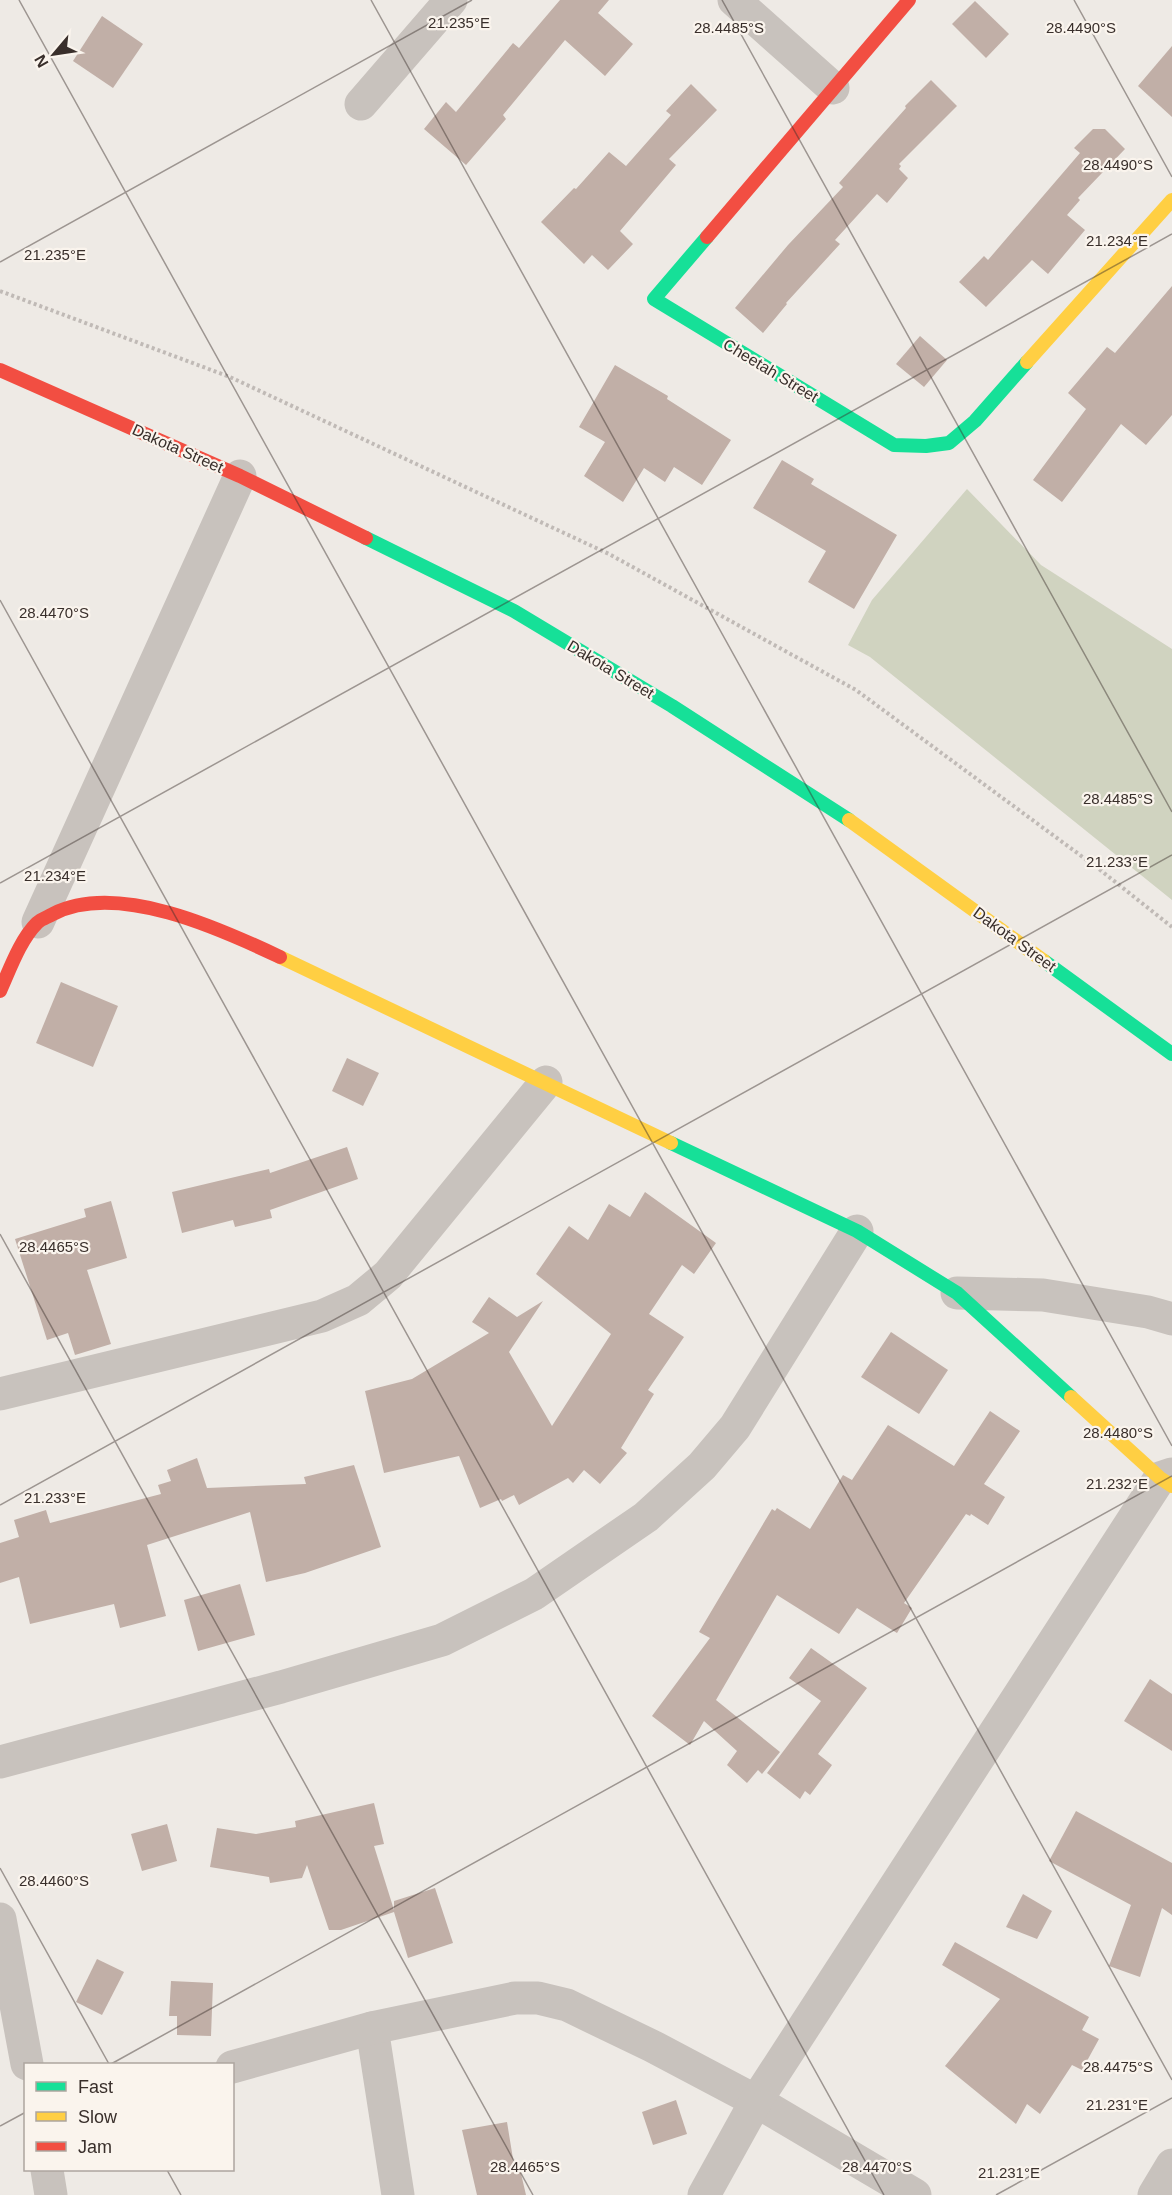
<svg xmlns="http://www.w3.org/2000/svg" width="1172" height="2195" font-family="Arial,sans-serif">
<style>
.green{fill:#d0d3c0}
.building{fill:#c1afa7}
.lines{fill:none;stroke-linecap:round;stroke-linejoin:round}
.path{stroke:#c0bab6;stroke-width:4;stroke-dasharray:3 3;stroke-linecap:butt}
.street{stroke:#c8c2bd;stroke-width:33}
.fast{stroke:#16e098;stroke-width:14}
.slow{stroke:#ffcf43;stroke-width:14}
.jam{stroke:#f24e42;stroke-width:14}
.ticks{fill:none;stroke:#392f2b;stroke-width:1.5;stroke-opacity:0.45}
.labels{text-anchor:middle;stroke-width:4.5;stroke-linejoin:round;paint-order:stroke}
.street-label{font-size:16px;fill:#392f2b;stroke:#faf4ed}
.ticks-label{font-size:15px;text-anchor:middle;fill:#392f2b;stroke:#faf4ed;stroke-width:4.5;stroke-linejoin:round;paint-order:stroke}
</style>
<rect width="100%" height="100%" fill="#eeeae5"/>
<path class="green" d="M967,489l74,76 131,84v251l-302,-243 -22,-12 24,-45z"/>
<g class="building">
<path d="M560,0h49l-11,13 35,31 -28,32 -40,-36 -62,75 3,4 -40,46 -42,-36 22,-27 10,10 57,-69 6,5z"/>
<path d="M975,1l34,33 -23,24 -34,-34z"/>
<path d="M102,16l41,28 -30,44 -40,-27z"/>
<path d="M1172,46v71l-34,-31z"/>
<path d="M931,80l26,26 -58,58 2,2 -2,3 9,9 -21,25 -10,-9 -42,46 5,4 -54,59 1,1 -24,29 -28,-25 53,-63 55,-58 -4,-4 67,-75 -1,-2z"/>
<path d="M691,84l26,26 -48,49 7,6 -56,66 13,13 -25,26 -16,-15 -8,9 -43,-42 33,-34 2,1 33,-37 17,14 45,-51 -5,-4z"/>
<path d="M1093,129h12l20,20 -47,49 2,2 -13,15 18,15 -37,44 -16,-14 -46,47 -27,-25 25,-26 4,4 92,-107 -6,-5z"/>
<path d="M1172,286v129l-26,30 -25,-21 -59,78 -29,-22 53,-71 -18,-16 39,-46 8,6z"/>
<path d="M920,336l27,24 -23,27 -28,-23z"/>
<path d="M615,365l53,31 -1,3 64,41 -29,45 -28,-18 -9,15 -21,-14 -21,34 -39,-26 21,-34 -26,-15z"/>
<path d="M782,460l32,19 -3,5 86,51 -43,74 -46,-27 18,-31 -73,-43z"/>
<path d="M61,982l57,24 -25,61 -57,-24z"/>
<path d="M347,1058l32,15 -16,33 -31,-15z"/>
<path d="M347,1147l11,32 -88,31 2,8 -37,9 -2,-7 -51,13 -10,-41 97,-23 1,4z"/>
<path d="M645,1192l71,51 -22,31 -12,-9 -33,49 35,23 -36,53 6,4 -33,54 6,5 -27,31 -16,-14 -11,13 -5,-5 -49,27 -5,-10 -12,6 -1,-2 -21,9 -21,-52 -75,17 -19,-82 47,-12 77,-46 -17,-11 17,-25 28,20 26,-16 -34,51 43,74 59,-92 -75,-60 33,-48 19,14 21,-36 21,13z"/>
<path d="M111,1201l16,57 -40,12 24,74 -36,11 -7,-22 -21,7 -32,-101 71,-22 -2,-8z"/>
<path d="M891,1332l57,38 -29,44 -58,-37z"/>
<path d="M990,1411l30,20 -36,53 21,13 -17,28 -17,-11 -1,2 -4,-2 -62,89 8,5 -15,25 -40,-25 -18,26 -62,-39 -61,105 64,52 -18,22 -4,-4 -11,13 -20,-18 10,-14 -33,-30 -14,24 -38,-29 58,-78 -11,-6 73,-123 3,2 2,-3 33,21 33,-54 9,5 36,-55 66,41z"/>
<path d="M197,1458l10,30 99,-4 -2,-7 50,-12 27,82 -76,26 -39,9 -16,-70 -103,33 19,71 -46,12 -6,-24 -84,20 -11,-47 -19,6v-40l19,-6 -5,-17 32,-10 4,13 111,-29 -3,-9 13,-4 -4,-11z"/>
<path d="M240,1584l15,51 -57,16 -14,-51z"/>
<path d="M811,1648l56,40 -49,66 14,11 -22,30 -5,-4 -5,8 -33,-26 54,-72 -32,-23z"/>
<path d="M1150,1679l22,15v57l-48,-30z"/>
<path d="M374,1803l10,41 -10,2 20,64v-9l41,-13 18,55 -45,15 -14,-46 -53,18h-12l-22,-65 -5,13 -32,5 -1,-6 -59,-10 7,-39 39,6 40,-7 -1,-6z"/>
<path d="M1076,1811l96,52v52l-10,-7 -22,69 -31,-11 22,-61 -82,-44z"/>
<path d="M167,1824l10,37 -35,10 -11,-37z"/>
<path d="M1023,1894l29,17 -15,28 -31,-12z"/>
<path d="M955,1942l134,75 -7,13 17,9 -17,31 -10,-5 -32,49 -13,-10 -11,20 -71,-58 55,-67 -58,-34z"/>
<path d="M97,1959l27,13 -22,43 -26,-13z"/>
<path d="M171,1981l42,2 -2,53 -34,-1v-19h-8z"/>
<path d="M676,2100l11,34 -34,11 -11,-33z"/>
<path d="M507,2122l7,43h5l7,30h-49l-15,-65z"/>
</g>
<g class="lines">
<path class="path" d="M0,291l230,86 379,177 247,136 243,179 73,58"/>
<g class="street">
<path d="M734,0l99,88"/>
<path d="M361,104l90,-104"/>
<path d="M38,922l202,-446"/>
<path d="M957,1293l86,2 105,17 24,7"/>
<path d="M0,1394l322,-78 36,-16 30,-25 158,-193"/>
<path d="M0,1762l281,-75 161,-47 92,-46 112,-77 56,-51 33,-39 122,-196"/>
<path d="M0,1919l27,145"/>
<path d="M372,2028l26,167"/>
<path d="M232,2067l140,-39 143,-30h23l29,7 85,41 104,55 159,94"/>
<path d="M47,2170l4,25"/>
<path d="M704,2195l52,-94 404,-623 12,-4"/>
<path d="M1154,2195l18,-30"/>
</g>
<g class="fast">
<path d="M707,237l-53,62 240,146 32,1 23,-3 26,-22 52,-59"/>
<path d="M366,538l148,73 158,95 177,114"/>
<path d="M1044,961l128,93"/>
<path d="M671,1143l186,88 100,62 114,104"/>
</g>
<g class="slow">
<path d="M1027,362l145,-162"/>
<path d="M849,820l195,141"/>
<path d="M280,957l391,186"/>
<path d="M1071,1397l89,81 12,8"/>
</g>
<g class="jam">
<path d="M707,237l202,-237"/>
<path d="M0,370l240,106 126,62"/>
<path d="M0,991c10,-22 20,-51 37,-68 4,-4 11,-6 16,-9 64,-33 168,15 227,43"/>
</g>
</g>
<path class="ticks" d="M19,0l1153,2080M371,0l801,1446M722,0l450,812M1074,0l98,177M0,262l472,-262M0,600l884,1595M0,883l1172,-649M0,1234l533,961M0,1505l1172,-650M0,1868l109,196M111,2064l1061,-588M0,2126l26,-14M167,2170l14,25M996,2195l176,-97"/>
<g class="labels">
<g class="street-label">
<text transform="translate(771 370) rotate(31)" y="6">Cheetah Street</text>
<text transform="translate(178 448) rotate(24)" y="6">Dakota Street</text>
<text transform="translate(611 669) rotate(31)" y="6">Dakota Street</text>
<text transform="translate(1015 939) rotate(36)" y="6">Dakota Street</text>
</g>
</g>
<g class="ticks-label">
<text x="459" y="28">21.235°E</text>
<text x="729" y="33">28.4485°S</text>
<text x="1081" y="33">28.4490°S</text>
<text x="1118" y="170">28.4490°S</text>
<text x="1117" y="246">21.234°E</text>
<text x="55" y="260">21.235°E</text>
<text x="54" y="618">28.4470°S</text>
<text x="1118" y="804">28.4485°S</text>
<text x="1117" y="867">21.233°E</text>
<text x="55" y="881">21.234°E</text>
<text x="54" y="1252">28.4465°S</text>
<text x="1118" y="1438">28.4480°S</text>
<text x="1117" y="1489">21.232°E</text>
<text x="55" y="1503">21.233°E</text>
<text x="54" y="1886">28.4460°S</text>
<text x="1118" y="2072">28.4475°S</text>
<text x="1117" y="2110">21.231°E</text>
<text x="525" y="2172">28.4465°S</text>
<text x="877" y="2172">28.4470°S</text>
<text x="1009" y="2178">21.231°E</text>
</g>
<rect x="24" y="2063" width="210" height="108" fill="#faf4ed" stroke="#ada59f" stroke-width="1.5"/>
<rect x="36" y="2082" width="30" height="9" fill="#16e098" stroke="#ada59f" stroke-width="1.5"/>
<text x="78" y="2093" font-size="18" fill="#392f2b">Fast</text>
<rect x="36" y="2112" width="30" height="9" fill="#ffcf43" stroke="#ada59f" stroke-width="1.5"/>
<text x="78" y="2123" font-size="18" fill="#392f2b">Slow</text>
<rect x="36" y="2142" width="30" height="9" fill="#f24e42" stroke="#ada59f" stroke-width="1.5"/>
<text x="78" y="2153" font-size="18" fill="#392f2b">Jam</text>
<g transform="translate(54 54) rotate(241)" stroke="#faf4ed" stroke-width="4.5" paint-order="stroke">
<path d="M0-4.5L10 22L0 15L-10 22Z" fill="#392f2b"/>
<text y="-9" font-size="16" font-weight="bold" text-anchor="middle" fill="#392f2b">N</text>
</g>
</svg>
